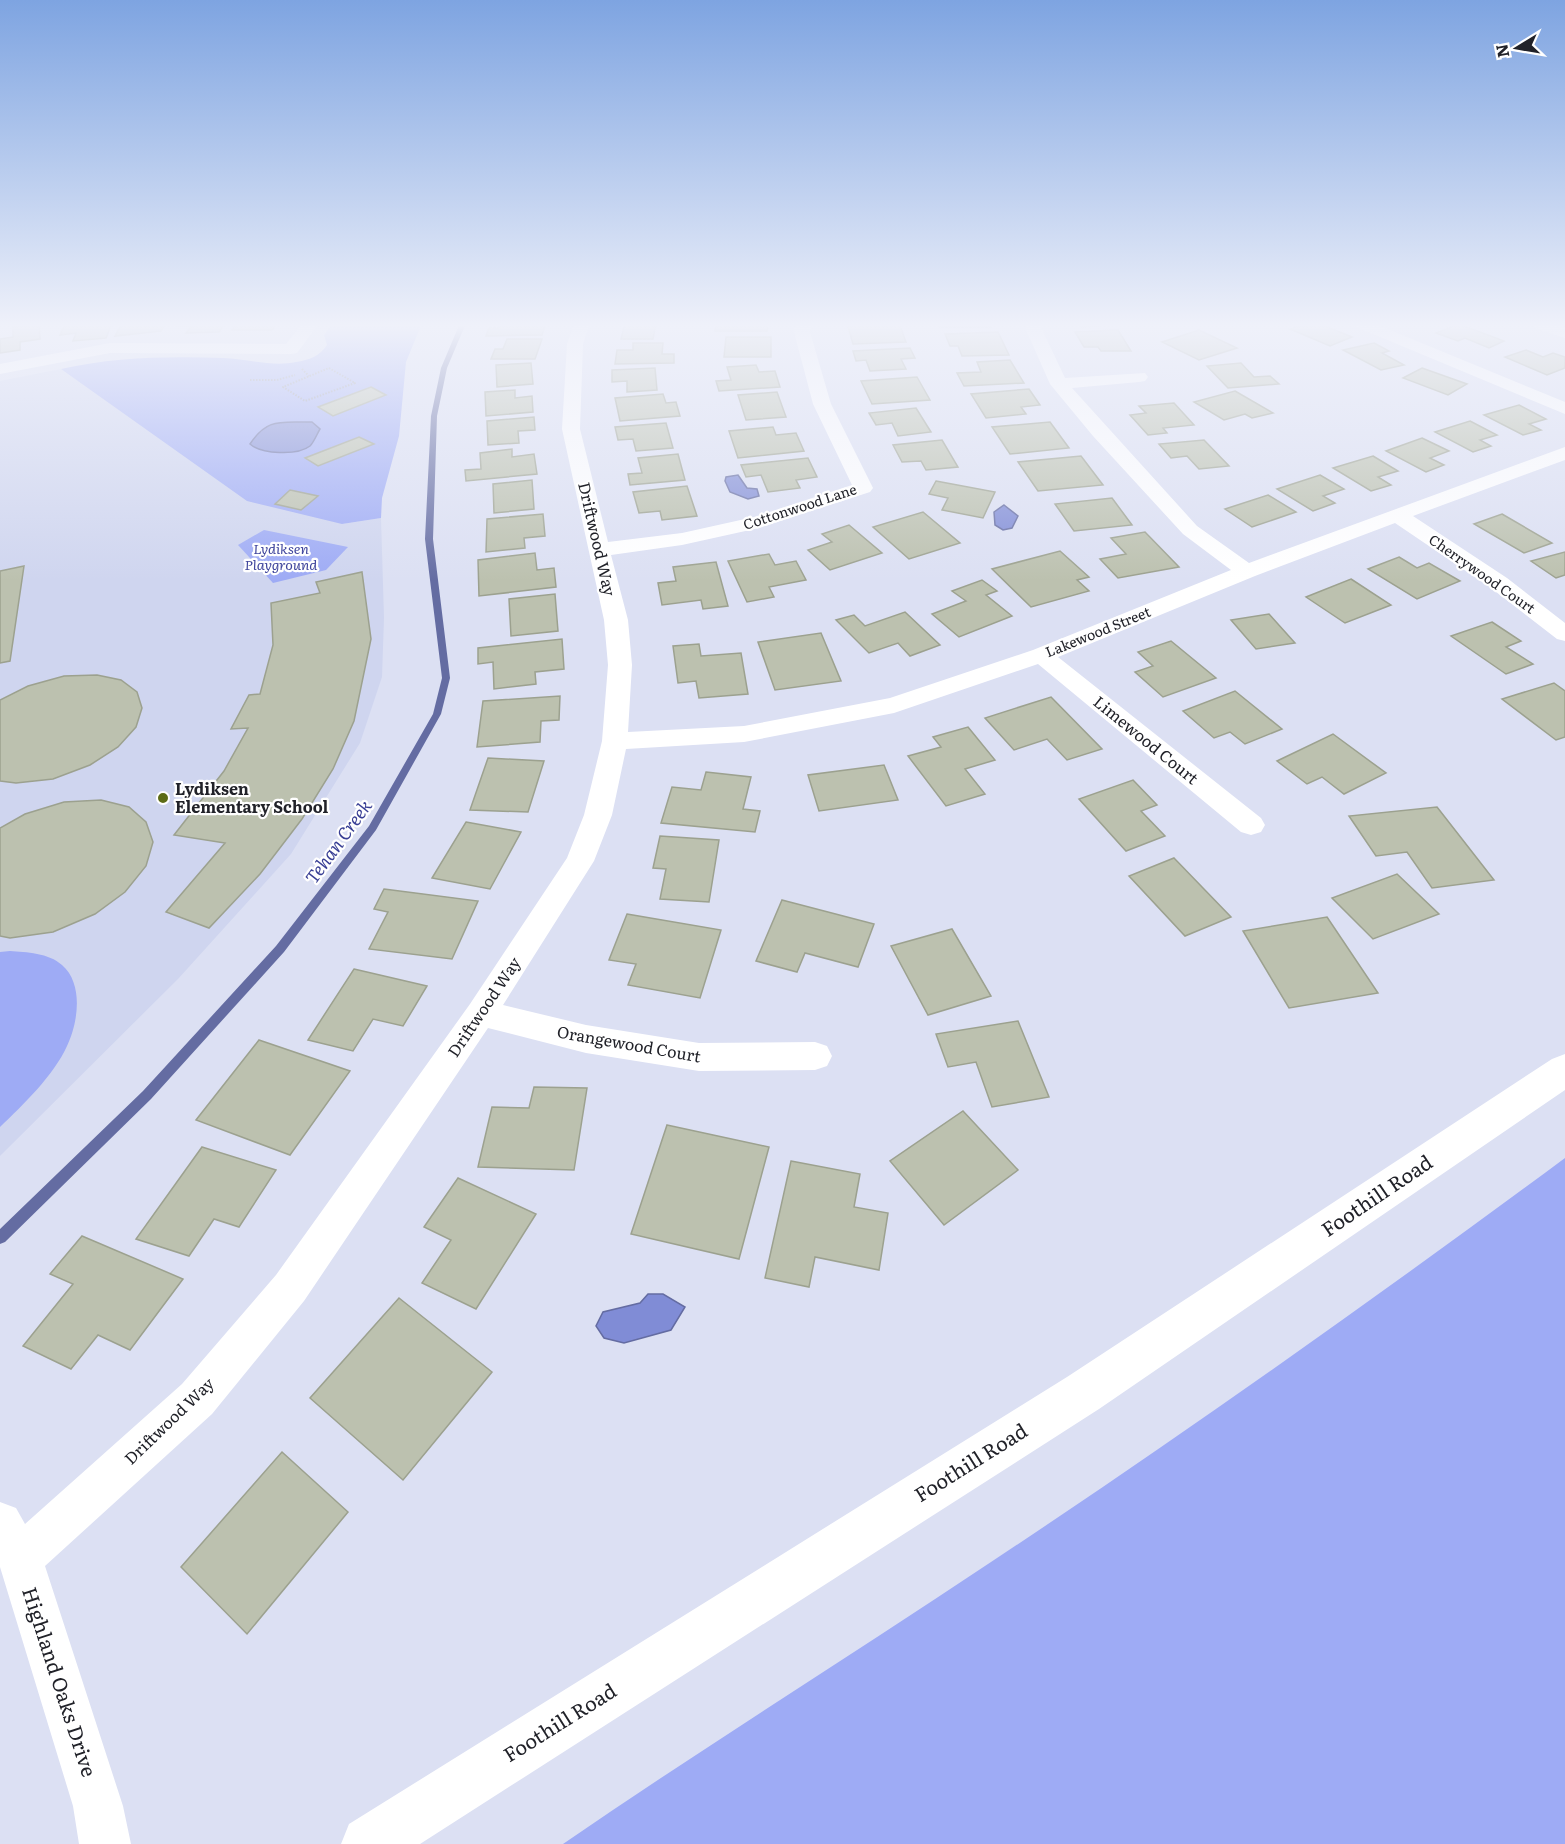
<svg xmlns="http://www.w3.org/2000/svg" width="1565" height="1844" font-family="Literata,serif">
<style>
.built{fill:#cfd5ef}
.green{fill:#9eabf5}
.water{fill:#808cd6;stroke:#646ca2;stroke-width:1.5}
.lines{fill:none;stroke-linecap:round;stroke-linejoin:round}
.stream{fill:#646ca2;fill-rule:evenodd}
.building{fill:#bcc1af;stroke:#9ca18f;stroke-width:1.5}
.path{stroke:#9598a6;stroke-width:2;stroke-dasharray:1.5 1.5;stroke-linecap:butt}
.street{fill:#fff;fill-rule:evenodd}
.secondary{fill:#fff;fill-rule:evenodd}
.poi-dot{fill:#5c6b16;stroke:#fff;stroke-width:2}
.labels{text-anchor:middle;stroke-width:4.5;stroke-linejoin:round;paint-order:stroke}
.far-street-label{font-size:14px;fill:#212229;stroke:#fff}
.far-park-label{font-size:14px;font-style:italic;fill:#3f459c;stroke:#fff}
.street-label{font-size:16px;fill:#212229;stroke:#fff}
.poi-label{font-size:16px;font-weight:bold;fill:#212229;stroke:#fff;text-anchor:start}
.water-label{font-size:18px;font-style:italic;fill:#393f95;stroke:#fff}
.near-street-label{font-size:20px;fill:#212229;stroke:#fff}
</style>
<rect width="100%" height="100%" fill="#dce0f3"/>
<path class="built" d="M61,369l281,155 39,-6 3,100 -2,59 -22,66 -69,111 -113,125 -178,177v-775z"/>
<g class="green">
<path d="M333,323h89l-16,39 -7,74 -17,62 -1,20 -39,6 -95,-23 -186,-132c52,-12 109,-13 162,-11 24,1 50,9 73,4 13,-2 24,-6 31,-17l-3,-10z"/>
<path d="M264,530l84,17 -22,23 -53,13 -35,-38z"/>
<path d="M10,951c16,1 39,2 52,14 22,19 16,58 5,81 -13,29 -44,59 -67,81v-175z"/>
<path d="M1565,1158v686h-1002c141,-97 286,-187 428,-282 195,-129 386,-265 574,-404z"/>
</g>
<g class="water">
<path d="M312,422l8,7c-3,5 -6,13 -10,17 -13,10 -49,8 -60,-2 18,-27 31,-21 62,-22z"/>
<path d="M738,475l9,13 10,1 2,7 -11,3 -18,-7 -5,-11 1,-4z"/>
<path d="M1004,505l14,11 -6,12 -9,2 -8,-5 -1,-13z"/>
<path d="M648,1294h15l22,13 -14,23 -47,13 -20,-5 -8,-12 7,-14 37,-9z"/>
</g>
<g class="lines">
<path class="stream" d="M460,323h6l-19,45 -10,48 -4,123 17,139 -9,36 -65,116 -92,122 -133,147 -146,143 -5,2v-15l143,-138 133,-145 93,-120 64,-112 9,-36 -17,-139 6,-123 10,-48z"/>
</g>
<g class="building">
<path d="M39,323l1,16 -20,3v8l-20,3v-14l13,-2v-10z"/>
<path d="M112,323l-6,15 -33,3 3,-8 -16,2 5,-11z"/>
<path d="M122,323h43l-4,8 -46,5z"/>
<path d="M180,323h45l-6,9 -33,1 6,-7h-14z"/>
<path d="M238,323h39l-5,7h-40z"/>
<path d="M502,323h44l-4,12 -56,1 3,-8h11z"/>
<path d="M625,323h31l-3,16h-32z"/>
<path d="M716,323h52l-1,8h-52z"/>
<path d="M847,323h52l7,19 -53,2z"/>
<path d="M938,323h52l1,4h-52z"/>
<path d="M1078,323h71l-68,4z"/>
<path d="M1308,323h10l34,14 -22,9 -40,-17z"/>
<path d="M1459,324l45,17 -15,7 -24,-10 -7,3 -22,-8z"/>
<path d="M1118,330l13,21h-30l-3,-4h-14l-9,-15z"/>
<path d="M1199,330l38,18 -38,12 -37,-18z"/>
<path d="M998,332l11,23 -47,1 -4,-10h-8l-5,-12z"/>
<path d="M726,337h45v20h-47z"/>
<path d="M507,339h35l-7,20h-44l4,-10h8z"/>
<path d="M633,343h30l-1,11h12v9l-59,1 2,-14h16z"/>
<path d="M1374,343l15,8 -7,2 22,12 -23,5 -38,-20z"/>
<path d="M910,348l5,10 -14,1 5,10 -36,2 -4,-11 -10,1 -3,-10z"/>
<path d="M1526,350l17,7 10,-4 12,4v11l-18,7 -42,-18z"/>
<path d="M1010,360l14,23 -60,3 -7,-13 24,-1 -4,-10z"/>
<path d="M531,363l2,21 -36,3 -1,-22z"/>
<path d="M1241,363l13,14 16,-1 9,8 -51,4 -21,-22z"/>
<path d="M756,365l3,7 16,-1 5,16 -61,4 -3,-10 15,-1 -4,-13z"/>
<path d="M655,368l2,22 -30,2v-11l-15,1v-12z"/>
<path d="M1422,368l45,16 -19,11 -45,-17z"/>
<path d="M917,377l13,23 -58,4 -11,-23z"/>
<path d="M371,387l15,8 -53,21 -15,-9z"/>
<path d="M1029,389l11,16 -19,2 5,7 -40,4 -15,-24z"/>
<path d="M515,390v8l17,-2 1,16 -47,4 -1,-24z"/>
<path d="M1235,391l38,22 -21,5 -7,-4 -21,6 -30,-18z"/>
<path d="M777,392l9,25 -40,3 -8,-25z"/>
<path d="M663,394l3,9 10,-1 4,14 -60,5 -5,-23z"/>
<path d="M1174,403l20,22 -31,3 4,5 -19,2 -18,-20 16,-2 -7,-7z"/>
<path d="M1519,405l27,14 -17,5 12,6 -18,5 -39,-20z"/>
<path d="M916,408l15,24 -33,4 -6,-13 -16,2 -7,-12z"/>
<path d="M534,417l1,13 -17,1 1,12 -31,2 -1,-24z"/>
<path d="M1470,421l27,14 -17,5 11,6 -18,6 -38,-20z"/>
<path d="M1050,422l19,26 -59,6 -18,-27z"/>
<path d="M666,423l7,25 -37,3 -3,-12 -15,1 -3,-13z"/>
<path d="M773,427l3,8 20,-2 8,18 -66,7 -9,-27z"/>
<path d="M359,437l15,7 -56,22 -13,-8z"/>
<path d="M1422,438l27,13 -19,7 14,7 -18,7 -40,-21z"/>
<path d="M942,440l16,27 -32,3 -5,-9 -19,1 -9,-17z"/>
<path d="M1204,440l25,26 -30,3 -12,-13 -16,2 -12,-14z"/>
<path d="M512,449v8l22,-3 3,20 -71,7 -1,-11 16,-1 -1,-16z"/>
<path d="M678,454l7,26 -55,5 -2,-11 14,-1 -4,-15z"/>
<path d="M1081,456l22,29 -65,6 -20,-29z"/>
<path d="M1373,456l25,15 -20,6 13,8 -20,6 -38,-23z"/>
<path d="M808,458l9,19 -21,3 4,8 -32,4 -7,-17 -15,2 -5,-12z"/>
<path d="M1320,475l24,14 -21,7 12,7 -22,8 -36,-22z"/>
<path d="M532,480l2,29 -40,4 -1,-29z"/>
<path d="M936,481l59,11 -12,26 -41,-8 6,-12 -19,-4z"/>
<path d="M687,486l10,30 -35,4 -2,-9 -21,2 -6,-21z"/>
<path d="M290,490l28,6 -17,14 -26,-6z"/>
<path d="M1268,495l28,17 -44,15 -27,-18z"/>
<path d="M1112,498l20,27 -58,6 -19,-27z"/>
<path d="M923,512l37,31 -51,16 -36,-32z"/>
<path d="M543,514l2,22 -21,2 1,10 -39,4 1,-33z"/>
<path d="M1502,514l50,29 -28,10 -50,-29z"/>
<path d="M849,525l33,28 -52,17 -22,-20 24,-8 -10,-8z"/>
<path d="M1145,532l34,35 -61,11 -18,-19 26,-5 -15,-16z"/>
<path d="M1060,551l29,26 -12,3 12,11 -58,16 -39,-38z"/>
<path d="M1565,552v23l-9,3 -25,-17z"/>
<path d="M535,553l2,17 17,-2 2,19 -77,9 -1,-36z"/>
<path d="M769,554l6,11 21,-4 10,19 -37,7 5,10 -27,5 -19,-41z"/>
<path d="M1399,557l18,11 12,-5 31,18 -43,18 -49,-30z"/>
<path d="M716,562l12,44 -25,3 -2,-9 -39,5 -4,-22 18,-2 -3,-14z"/>
<path d="M24,566l-14,95 -10,2v-92z"/>
<path d="M362,572l9,67 -17,82 -21,48 -31,50 -42,55 -51,54 -43,-16 59,-69 -51,-8 50,-64 24,-43 -17,1 18,-34 11,-1 13,-49 -2,-42 49,-10 -4,-11z"/>
<path d="M1351,579l40,26 -46,18 -39,-26z"/>
<path d="M982,580l15,11 -11,4 26,21 -53,21 -27,-23 34,-13 -14,-10z"/>
<path d="M555,594l3,37 -47,5 -2,-37z"/>
<path d="M905,612l35,33 -30,11 -12,-13 -29,10 -33,-33 18,-5 11,11z"/>
<path d="M1269,614l26,29 -39,6 -25,-29z"/>
<path d="M1492,622l29,19 -15,6 27,17 -27,10 -55,-38z"/>
<path d="M821,633l20,48 -66,9 -17,-48z"/>
<path d="M562,639l2,30 -29,3 1,12 -42,5 -1,-27 -15,2v-16z"/>
<path d="M1171,641l45,37 -53,19 -28,-25 18,-6 -15,-14z"/>
<path d="M699,644l2,12 40,-3 7,41 -49,4 -3,-17 -18,2 -5,-37z"/>
<path d="M97,675l24,5 16,12 5,16 -6,19 -18,20 -28,18 -37,14 -37,4 -16,-2v-81l28,-14 36,-10z"/>
<path d="M1554,683l11,8v46l-9,3 -54,-41z"/>
<path d="M1235,691l47,38 -37,15 -15,-12 -16,6 -31,-27z"/>
<path d="M560,696l-1,24 -18,1 -1,21 -63,5 6,-46z"/>
<path d="M1051,697l51,52 -35,11 -20,-21 -33,11 -29,-32z"/>
<path d="M968,727l27,33 -30,9 20,25 -39,12 -38,-50 33,-9 -8,-10z"/>
<path d="M1333,734l53,39 -42,21 -22,-17 -15,7 -30,-23z"/>
<path d="M488,758l56,3 -16,51 -58,-2z"/>
<path d="M884,765l14,35 -79,11 -11,-36z"/>
<path d="M706,772l45,5 -8,32 17,2 -5,21 -94,-9 11,-36 29,3z"/>
<path d="M1133,780l24,25 -16,6 24,25 -39,15 -47,-52z"/>
<path d="M101,800l28,7 17,15 7,20 -7,24 -21,26 -30,22 -42,18 -43,6 -10,-2v-108l25,-14 39,-12z"/>
<path d="M1437,807l57,73 -62,8 -25,-36 -31,4 -27,-40z"/>
<path d="M466,822l55,10 -31,57 -58,-11z"/>
<path d="M660,836l59,4 -10,62 -49,-3 6,-30 -13,-1z"/>
<path d="M1174,858l57,59 -46,19 -56,-60z"/>
<path d="M1397,874l42,40 -66,25 -41,-41z"/>
<path d="M384,889l94,12 -26,58 -83,-10 19,-37 -14,-3z"/>
<path d="M782,900l92,24 -16,43 -53,-14 -8,19 -41,-11z"/>
<path d="M627,914l94,16 -21,68 -72,-13 8,-21 -27,-4z"/>
<path d="M1327,917l51,76 -89,15 -46,-77z"/>
<path d="M952,929l39,67 -63,19 -37,-69z"/>
<path d="M354,969l73,17 -24,40 -30,-7 -20,32 -45,-11z"/>
<path d="M1018,1021l31,76 -57,10 -16,-45 -28,5 -12,-33z"/>
<path d="M259,1040l91,31 -60,84 -94,-35z"/>
<path d="M534,1087l53,1 -13,82 -96,-3 14,-60 37,1z"/>
<path d="M963,1111l55,59 -74,55 -54,-64z"/>
<path d="M667,1125l102,22 -30,112 -108,-25z"/>
<path d="M202,1147l74,23 -37,57 -25,-8 -25,37 -53,-17z"/>
<path d="M791,1161l69,13 -6,33 34,6 -9,57 -64,-13 -6,30 -44,-9z"/>
<path d="M458,1178l78,36 -60,95 -54,-26 29,-43 -27,-13z"/>
<path d="M82,1236l101,43 -53,71 -32,-15 -27,34 -48,-23 50,-62 -23,-10z"/>
<path d="M399,1298l93,74 -89,108 -93,-82z"/>
<path d="M282,1452l66,60 -101,122 -66,-67z"/>
</g>
<g class="lines">
<g class="path">
<path d="M329,368l26,15 -50,18 -22,-14z"/>
<path d="M302,369l7,7"/>
<path d="M250,380h27l18,-5"/>
</g>
<g class="street">
<path d="M303,323h16l-22,30 -6,1 -181,-1 -110,21v-10l110,-21 176,1z"/>
<path d="M574,323h16l-7,21 -3,85 28,113 74,-9 72,-16 98,-32 -39,-81 -19,-72 1,-9h16l-1,9 21,72 42,84 -3,4 -111,36 -77,17 -71,10 17,65 4,45 -4,67 116,-6 146,-28 143,-48 198,-80 -48,-36 -90,-98 -43,-52 -27,-61h16l26,55 80,-5 3,4 -3,4 -6,1 -67,6 125,138 52,37 316,-116v13l-152,56 94,62 58,45v18l-8,-2 -66,-51 -96,-65 -140,53 -197,81 203,161 4,7 -4,7 -10,3 -10,-3 -203,-168 -144,49 -150,29 -118,7 -14,66 -18,46 -91,144 83,20 113,18 116,-1 12,4 5,10 -5,10 -12,4 -116,1 -113,-18 -98,-25 -184,273 -92,113 -167,152 78,240 8,38h-52l-6,-38 -73,-239v-65l16,6 9,16 157,-140 94,-109 194,-271 97,-146 17,-43 18,-74 6,-76 -4,-45 -42,-191 5,-85z"/>
<path d="M1352,323h21l192,79v12l-211,-88z"/>
</g>
<g class="secondary">
<path d="M1530,323h24l11,4v11l-32,-11z"/>
<path d="M1565,1054v36l-466,319 -679,435h-79l8,-20 718,-447 485,-318z"/>
</g>
</g>
<linearGradient id="sky" x2="0" y2="1"><stop stop-color="#7ea4e1"/><stop offset="0.56" stop-color="#eff1fa"/><stop offset="1" stop-color="#eff1fa" stop-opacity="0"/></linearGradient>
<rect width="1565" height="581" fill="url(#sky)"/>
<circle class="poi-dot" cx="163" cy="798" r="6"/>
<g class="labels">
<g class="far-street-label">
<text transform="translate(800 507) rotate(-18)" y="5">Cottonwood Lane</text>
<text transform="translate(1482 574) rotate(35)" y="5">Cherrywood Court</text>
<text transform="translate(1098 632) rotate(-22)" y="5">Lakewood Street</text>
</g>
<g class="far-park-label">
<text x="281" y="554">Lydiksen<tspan x="281" dy="16">Playground</tspan></text>
</g>
<g class="street-label">
<text transform="translate(597 539) rotate(77)" y="6">Driftwood Way</text>
<text transform="translate(1146 740) rotate(39)" y="6">Limewood Court</text>
<text transform="translate(484 1007) rotate(-56)" y="6">Driftwood Way</text>
<text transform="translate(629 1044) rotate(10)" y="6">Orangewood Court</text>
<text transform="translate(169 1421) rotate(-44)" y="6">Driftwood Way</text>
</g>
<g class="poi-label">
<text x="175" y="795">Lydiksen<tspan x="175" dy="18">Elementary School</tspan></text>
</g>
<g class="water-label">
<text transform="translate(339 842) rotate(-54)" y="6">Tehan Creek</text>
</g>
<g class="near-street-label">
<text transform="translate(1377 1196) rotate(-34)" y="7">Foothill Road</text>
<text transform="translate(971 1463) rotate(-32)" y="7">Foothill Road</text>
<text transform="translate(59 1682) rotate(72)" y="7">Highland Oaks Drive</text>
<text transform="translate(560 1723) rotate(-32)" y="7">Foothill Road</text>
</g>
</g>
<g transform="translate(1517 48) rotate(259)" stroke="#ffffff" stroke-width="4.5" paint-order="stroke">
<path d="M0-4.5L10 22L0 15L-10 22Z" fill="#212229"/>
<text y="-9" font-size="16" font-weight="bold" text-anchor="middle" fill="#212229">N</text>
</g>
</svg>
